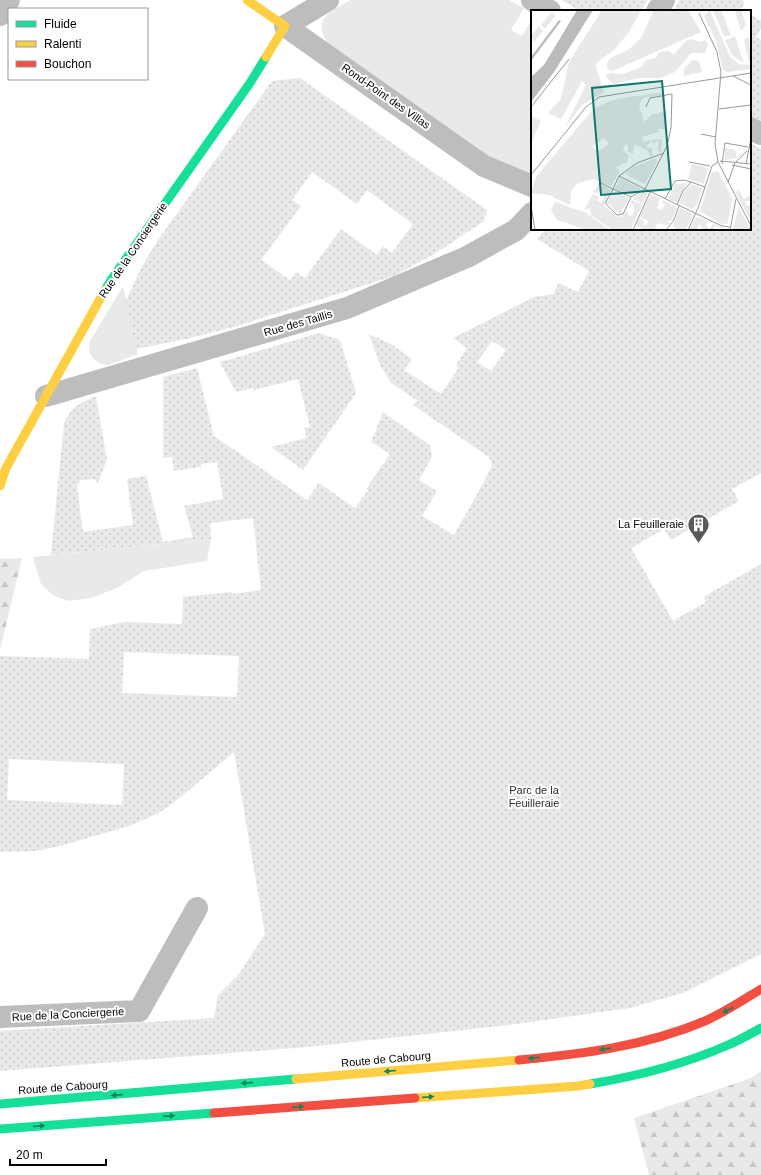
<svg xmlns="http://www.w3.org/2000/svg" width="761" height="1175" font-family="Helvetica,sans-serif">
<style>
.grass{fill:#e9e9e9}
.forest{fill:url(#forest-firs)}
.park{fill:url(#park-dots);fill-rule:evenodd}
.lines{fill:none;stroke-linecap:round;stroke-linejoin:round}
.street{stroke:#bdbdbd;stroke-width:22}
.fast{stroke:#16e098;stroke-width:9}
.slow{stroke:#ffcf43;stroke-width:9}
.jam{stroke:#f24e42;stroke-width:9}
.oneway{fill:#0d865b}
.labels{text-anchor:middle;stroke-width:4;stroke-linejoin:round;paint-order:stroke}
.street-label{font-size:11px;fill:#000;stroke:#fff}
.poi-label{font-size:11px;fill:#000;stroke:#fff;text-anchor:end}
.park-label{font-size:11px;fill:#2e2e2e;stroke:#fff}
.inset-road{fill:none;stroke:#999;stroke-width:1}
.view{fill:#0f766e;fill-opacity:0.15;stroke:#0f766e;stroke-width:2}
.inset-edge{fill:none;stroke:#000;stroke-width:2}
</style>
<defs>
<pattern id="forest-firs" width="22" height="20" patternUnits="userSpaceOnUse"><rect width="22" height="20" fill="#e9e9e9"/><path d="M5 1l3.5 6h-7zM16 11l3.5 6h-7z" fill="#c6c6c6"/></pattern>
<pattern id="park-dots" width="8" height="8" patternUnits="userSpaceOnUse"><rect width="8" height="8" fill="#e9e9e9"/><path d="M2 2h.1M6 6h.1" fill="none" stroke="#c6c6c6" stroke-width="1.8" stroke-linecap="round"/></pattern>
</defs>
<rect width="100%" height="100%" fill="#fff"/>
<g class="grass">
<path d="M351,0h158l15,8 -13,22 11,6 10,-18v157l-23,-5 -182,-128c-16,-24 6,-32 24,-42z"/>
<path d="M123,286l15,68 -30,11c-13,-1 -20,-9 -19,-22z"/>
<path d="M211,539l-4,22 -63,10 -27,17 -26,10 -23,3 -14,-5 -13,-12 -8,-27z"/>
</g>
<g class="forest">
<path d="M22,558l-22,92v-91z"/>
<path d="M761,1071v104h-112l-15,-57 117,-40z"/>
</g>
<g class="park">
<path d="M561,0h87l-7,11h-61z"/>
<path d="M680,0h62l3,2 -4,7 4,2h-72z"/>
<path d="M750,14l11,7v7l-5,9 5,3v82l-11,-6z"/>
<path d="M300,78l187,132 -3,11 -48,32 -42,23 -157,50 -51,13 -50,10 -10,-48 15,-33 17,-28 114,-159zM312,172l45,32 10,-14 46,34 -21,29 -9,-7 -6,9 -36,-26 -36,49 -9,-6 -6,8 -29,-20 40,-54 -9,-6z"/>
<path d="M750,143l11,6v324l-29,16 7,12 -68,39 -7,-11 -33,19 42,73 33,-19 -3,-5 58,-33v390l-78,39 -53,15 -121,17 -202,22 -307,24v-40l214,-13 4,-23 21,-21 26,-40 -31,-182 -53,45 -22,16 -30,13 -69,20 -23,5 -37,1v-196l89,3 1,-30 35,-7 57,2 1,-27 49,-5 1,2 28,-4 -8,-72 -43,5 1,16 -160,16 13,-132c9,-17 14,-19 32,-27l11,64 -9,23 -5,-4 -12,1 -4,6 6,46 50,-7 -6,-46 19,-3 17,66 30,-5 -9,-31 39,-7 -6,-37 -16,2v3l-27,4 -2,-14 -9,1v-81l34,-9 17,68 93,64 12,-17 36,25 13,-18 -2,-1 24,-35 -19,-12 12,-30 47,33 2,12 -13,23 18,11 -15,25 32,19 30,-53 8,-17 -3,-8 -76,-52 4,-4 30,19 -56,-37 -12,-20 -10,-29 22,10 21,15 -8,11 37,24 18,-27 -3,-2 11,-17 -14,-10 81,-41 19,-3 6,-11 19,9 11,-21 -52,-32 8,-10h205zM492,341l14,9 -15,21 -14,-9zM124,652l115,4 -2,41 -115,-4zM9,759l115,5 -2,41 -115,-5z"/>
<path d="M319,333l21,7 16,53 -53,77 -32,-23 36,-9 -3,-10 6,-1 -12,-48 -44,11 -1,-2 -17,4 -17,-31h5z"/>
</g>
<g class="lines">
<g class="street">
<path d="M328,0l-43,26 199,140 48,20"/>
<path d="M532,0l18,11"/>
<path d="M657,11l7,-11"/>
<path d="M0,15l9,-15"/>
<path d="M750,128l11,6"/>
<path d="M46,396l301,-88 120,-51 49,-27 16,-17"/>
<path d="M0,1017l139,-6 58,-103"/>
</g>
<g class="fast">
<path d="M105,290l6,-10 139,-197 16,-26"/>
<path d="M590,1084c48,-8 95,-20 138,-39 12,-5 22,-11 33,-17"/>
<path d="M0,1104l296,-25"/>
<path d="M0,1129l214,-16"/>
</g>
<g class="slow">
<path d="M247,0l38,26 -19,31"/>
<path d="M0,486l6,-18 99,-178"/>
<path d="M296,1079l223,-19"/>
<path d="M415,1098l163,-12 12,-2"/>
</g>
<g class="jam">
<path d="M519,1060c64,-6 127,-14 186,-39 20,-9 38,-21 56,-32"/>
<path d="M214,1113l201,-15"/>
</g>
</g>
<defs><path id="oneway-solid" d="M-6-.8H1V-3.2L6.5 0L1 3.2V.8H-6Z"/></defs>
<g class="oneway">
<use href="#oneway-solid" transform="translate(728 1010) rotate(152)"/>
<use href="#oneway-solid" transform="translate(605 1049) rotate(172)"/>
<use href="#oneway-solid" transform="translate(534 1058) rotate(174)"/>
<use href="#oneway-solid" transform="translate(390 1071) rotate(175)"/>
<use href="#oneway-solid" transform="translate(247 1083) rotate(175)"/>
<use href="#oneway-solid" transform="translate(117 1095) rotate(175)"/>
<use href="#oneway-solid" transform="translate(428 1097) rotate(-4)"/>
<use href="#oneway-solid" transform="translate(298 1107) rotate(-4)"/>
<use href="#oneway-solid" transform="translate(169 1116) rotate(-4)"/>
<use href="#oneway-solid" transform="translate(39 1126) rotate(-4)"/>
</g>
<defs>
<symbol id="building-pin" viewBox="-11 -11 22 30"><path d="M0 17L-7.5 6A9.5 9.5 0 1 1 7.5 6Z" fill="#595959" stroke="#fff"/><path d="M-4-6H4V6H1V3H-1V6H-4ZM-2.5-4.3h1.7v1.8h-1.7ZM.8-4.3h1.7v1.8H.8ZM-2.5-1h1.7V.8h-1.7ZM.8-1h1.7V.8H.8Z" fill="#fff"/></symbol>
</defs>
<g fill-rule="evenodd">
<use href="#building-pin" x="686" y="512" width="25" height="34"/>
</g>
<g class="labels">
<g class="street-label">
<text transform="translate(386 96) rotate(35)" y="4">Rond-Point des Villas</text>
<text transform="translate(133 250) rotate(-56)" y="4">Rue de la Conciergerie</text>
<text transform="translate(298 323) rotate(-16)" y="4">Rue des Taillis</text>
<text transform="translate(68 1014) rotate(-3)" y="4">Rue de la Conciergerie</text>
<text transform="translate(386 1059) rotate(-5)" y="4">Route de Cabourg</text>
<text transform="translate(63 1087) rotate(-4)" y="4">Route de Cabourg</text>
</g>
<g class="poi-label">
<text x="684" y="528">La Feuilleraie</text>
</g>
<g class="park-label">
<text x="534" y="794">Parc de la<tspan x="534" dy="13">Feuilleraie</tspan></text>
</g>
</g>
<g transform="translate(531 10)">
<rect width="220" height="220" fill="#fff"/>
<path d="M123,0h34l13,22 -84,37 -6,2 -4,-3v-6l5,-5 16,-7 13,-12zM182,0h8l10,26h-7zM210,0l5,15 -5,6 -6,-19zM179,1l20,46 9,7 12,1v4l-24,3 -4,-2 -7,-29 -12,-25zM204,26l8,25 1,2 -12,-8 -7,-15zM218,27l2,25h-2l-5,-22zM194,138l10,2 2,8 -12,2zM89,168l21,11 -9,7 -17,-7zM112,182l5,1 -5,10 -11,-4z" fill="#e9e9e9"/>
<path d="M71,0h39l-12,22 -15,18 -17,12 -1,5 8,25 -22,13 -17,22 21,-42 -4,-4 -21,38 -13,-6 13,-14 8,-37zM161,29l7,3 7,-2 2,5 -3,8h-14l-16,19 -14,6h-22l-26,6 -8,-8 5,-3 13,1 19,-7 4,-7 10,-2 3,-6 9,-1 6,3 13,-14zM161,50l7,1 3,11 -19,4 2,-8zM24,192l31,11 24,17h-23l-30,-10 -6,-10z" fill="#e9e9e9"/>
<path d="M21,2l3,4 -10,13 -4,-4zM8,16l4,5 -9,11 -3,-6z" fill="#e9e9e9"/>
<path d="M133,82l-1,3 -20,3 -4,8 5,16 9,-8 14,-3 -1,18h-8v3l-16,5 2,6 3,-2 15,-2 -1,13 -2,1 -1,-5 1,-7 -4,1v4l-3,-5 -5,4v3h5l1,8 -3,1 -2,-6 -9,-5 -5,-1 -1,9 -5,-2v-7l-3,-1 -2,7 12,10 -7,-5 -1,6 -11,5 4,4 -9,15 -18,-7 -15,4 -7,8 -1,14 -21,-10 -18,-2 5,-16 58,-69 22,-9zM73,128l5,6 -12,8 -4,-6zM0,106l10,5 -10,22zM125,148l1,4 -12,22 -20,-10 8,-7zM161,154l16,4 -4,16 -16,-5zM187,161l14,27 -4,25 -5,2 -23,-14 12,-39zM68,173l12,7 -7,16 14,11 5,-1 3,-6 3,6h3l3,-7 -3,-6 -3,2 3,-5 10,4 -3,1 3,1 -8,16h-3l3,1 -3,7 -20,-1 -20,-14 -1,-7 -6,2 9,-16 6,3 -2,4 5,2 3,-7 -6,-6 -2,4 -4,-2zM156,173l-10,19 -9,-3 7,-15zM160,174l11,4 -5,17 -5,4 -12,-6 3,-10zM207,179l6,10 7,-4v6h-6l3,5 3,-1v17l-15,-29zM82,181l16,7 -9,16 -13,-11zM119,184l10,4 -3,10 5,2 3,-6 -3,-1 1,-3 12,6 2,3 -6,12 -4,-1 3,3 -3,3 -8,-3 -4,3 1,4h-12l-8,-5 3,-7 5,3 -1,4 4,-1 1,-3 -8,-4zM149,198l11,5 1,4 -6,12 -9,1 -4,-4zM208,198l3,6 9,16h-19zM168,207l9,4 -2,5 4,3 3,-6 13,7 -11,-4 -3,4h-9l-4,-6 -2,6h-7l5,-12z" fill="#e9e9e9" fill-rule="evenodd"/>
<path d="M46,0h16l-39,62 -23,30v-25l13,-12zM28,10l2,1 -30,40v-4z" fill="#bbb"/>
<path class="inset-road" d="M168,3l18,39 4,20 -6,72 3,18 33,64M202,66l18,9M0,97l38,-48M115,97l4,-9 22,-4 -1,34 -4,18 -22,43 77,37 8,1M188,99l32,-4M170,124l15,3M189,151l31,3M158,152l21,4M191,154l3,-21 23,4M215,154l5,-26M201,155l19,4M0,165l55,-68 13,-10 152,-24M88,166l18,-13 27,-10M68,172l14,7 18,8 14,-8 -26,-13 -6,13 -7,13v2l11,11 6,-1 8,-17M197,172l7,-19 12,-12M134,189l10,-18 9,-1 7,2M146,195l6,-14 8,-9 14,5M0,196l4,24M102,220l17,-38M135,220l8,-10 5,-14M157,220l10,-22 14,-42 6,-4M199,220l6,-31"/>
<path class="view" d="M131,71l9,108 -70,6 -9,-107z"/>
<rect width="220" height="220" class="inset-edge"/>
</g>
<rect x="8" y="8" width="140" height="72" fill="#ffffff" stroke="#999999"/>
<rect x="16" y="21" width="20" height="6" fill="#16e098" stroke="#999999"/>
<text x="44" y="28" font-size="12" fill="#000000">Fluide</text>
<rect x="16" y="41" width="20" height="6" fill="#ffcf43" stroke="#999999"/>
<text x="44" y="48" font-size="12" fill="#000000">Ralenti</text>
<rect x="16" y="61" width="20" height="6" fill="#f24e42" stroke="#999999"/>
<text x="44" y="68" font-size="12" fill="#000000">Bouchon</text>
<path d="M10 1159v6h96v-6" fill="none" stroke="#000000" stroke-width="2"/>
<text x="16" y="1159" font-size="12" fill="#000000" stroke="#ffffff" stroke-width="3" paint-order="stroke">20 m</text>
</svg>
